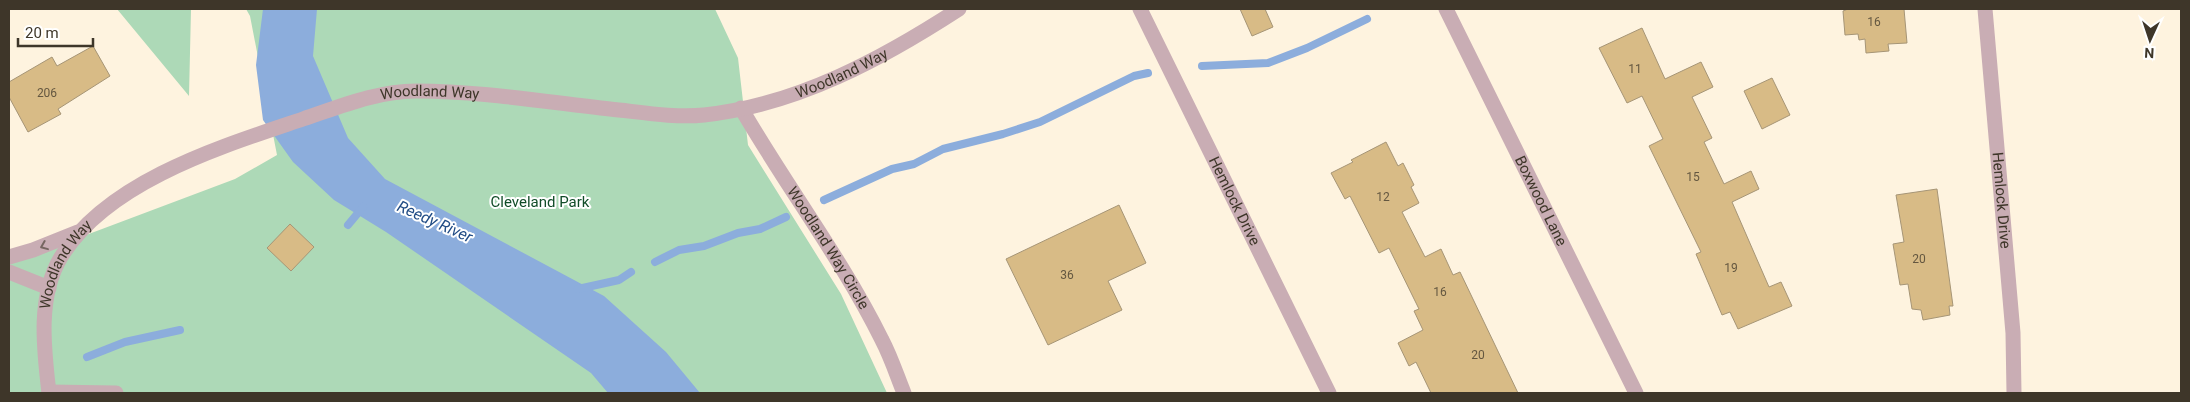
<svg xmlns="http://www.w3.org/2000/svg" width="2190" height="402" font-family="Roboto,sans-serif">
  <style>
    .green { fill: #add9b7 }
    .water { fill: #8caddc }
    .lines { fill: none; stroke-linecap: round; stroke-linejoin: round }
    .stream { stroke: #8caddc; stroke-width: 8 }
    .building { fill: #d8bb86; stroke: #a69576 }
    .minor { stroke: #c9adb4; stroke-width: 15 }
    .oneway { stroke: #766661 }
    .labels { text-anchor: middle; stroke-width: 4; stroke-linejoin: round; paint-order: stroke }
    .number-label { font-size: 12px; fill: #645740 }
    .street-label { font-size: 15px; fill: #3e3629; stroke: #fff }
    .park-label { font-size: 15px; fill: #114c28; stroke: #fff }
    .water-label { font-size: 16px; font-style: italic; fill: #214c85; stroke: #fff }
  </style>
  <rect width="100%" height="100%" fill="#fef3df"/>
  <path class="green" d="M117,9H191L189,96Z
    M246,9H715L738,58L748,145L841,294L887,393H9V264L235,179L277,155L250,16Z"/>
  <path class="water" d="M263,9H317L313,56L348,138L385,179L604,296L666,352L700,393H608L591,373L386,232L334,200L293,162L263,120L256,65Z"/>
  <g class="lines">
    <path class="stream" d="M1202,66L1268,63L1307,48L1367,19
      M824,200L892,169L914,164L943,149L1003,134L1040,122L1134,76L1148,73
      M348,225L363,207
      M655,262L679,250L704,246L738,233L760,229L786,217
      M578,289L619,280L631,272
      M87,357L125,342L180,330"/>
  </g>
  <path class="building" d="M1240,9H1265L1273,27L1252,36Z
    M1848,9H1904L1907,43L1888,44L1889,51L1866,53L1865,39L1859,40L1858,34L1845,35L1843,11Z
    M1642,28L1665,79L1701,62L1713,87L1692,97L1712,138L1704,142L1724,184L1751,171L1759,189L1732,202L1769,287L1781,282L1792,306L1738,329L1730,312L1722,315L1696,254L1701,252L1649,146L1663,139L1642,96L1627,103L1599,48Z
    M93,46L110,76L58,109L61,114L28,132L9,97V82L52,57L57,66Z
    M1772,78L1790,115L1762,129L1744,91Z
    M1386,142L1398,166L1403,163L1414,185L1411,187L1419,203L1402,212L1425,257L1441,249L1453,275L1460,272L1518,393H1431L1416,362L1409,366L1398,343L1423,330L1414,311L1419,309L1389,248L1379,253L1350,196L1345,199L1331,173L1353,162L1351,160Z
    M1937,189L1953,306H1949L1950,315L1923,320L1921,310L1912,309L1908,284L1900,285L1893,244L1904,242L1896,195Z
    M1119,205L1146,263L1108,281L1122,310L1048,345L1006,259Z
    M290,224L314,247L291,271L267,248Z"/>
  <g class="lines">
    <g class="minor">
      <path id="s1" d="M1140,9L1329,393"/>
      <path id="s2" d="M1446,9L1636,393"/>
      <path id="s3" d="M1985,9L2013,333L2014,393"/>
      <path id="s4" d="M741,108C786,186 842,259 882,340C891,357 897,376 904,393"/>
      <path d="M9,257L33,250L78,232"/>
      <path d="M9,272L49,288"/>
      <path d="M49,392L116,393"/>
      <path id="s5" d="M49,393C44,350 37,297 61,257C107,181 223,146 303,119C339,107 377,91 416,91C480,91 546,102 610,109C640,112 674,118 704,115C797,105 882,59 959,9"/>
    </g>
  </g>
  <defs><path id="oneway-chevron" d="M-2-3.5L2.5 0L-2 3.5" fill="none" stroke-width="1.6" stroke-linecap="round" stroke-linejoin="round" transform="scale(1.25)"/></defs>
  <use class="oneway" href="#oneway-chevron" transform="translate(44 246) rotate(158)"/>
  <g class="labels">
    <g class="number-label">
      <text x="1874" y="26">16</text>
      <text x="1635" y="73">11</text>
      <text x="47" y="97">206</text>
      <text x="1693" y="181">15</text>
      <text x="1383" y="201">12</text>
      <text x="1919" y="263">20</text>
      <text x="1731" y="272">19</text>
      <text x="1067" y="279">36</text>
      <text x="1440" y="296">16</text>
      <text x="1478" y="359">20</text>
    </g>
    <g class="street-label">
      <text dy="5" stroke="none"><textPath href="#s5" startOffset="974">Woodland Way</textPath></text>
      <text dy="5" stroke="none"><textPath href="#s5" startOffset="554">Woodland Way</textPath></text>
      <text dy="5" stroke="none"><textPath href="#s1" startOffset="214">Hemlock Drive</textPath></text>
      <text dy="5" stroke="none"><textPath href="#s2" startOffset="214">Boxwood Lane</textPath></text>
      <text dy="5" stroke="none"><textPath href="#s3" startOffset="192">Hemlock Drive</textPath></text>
      <text dy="5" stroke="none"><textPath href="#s4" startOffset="165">Woodland Way Circle</textPath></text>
      <text dy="5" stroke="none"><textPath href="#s5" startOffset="134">Woodland Way</textPath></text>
    </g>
    <g class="park-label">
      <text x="540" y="207">Cleveland Park</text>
    </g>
    <g class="water-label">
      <text transform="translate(435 221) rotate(24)" y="6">Reedy River</text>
    </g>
  </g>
  <rect width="2190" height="402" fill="none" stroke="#3e3629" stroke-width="20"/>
  <g transform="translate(2150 40) rotate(183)" stroke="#ffffff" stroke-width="4" paint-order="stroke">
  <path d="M0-4L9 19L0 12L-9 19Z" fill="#3e3629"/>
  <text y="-8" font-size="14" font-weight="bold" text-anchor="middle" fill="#3e3629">N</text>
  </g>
  <path d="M18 38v8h75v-8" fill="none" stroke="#3e3629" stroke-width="2.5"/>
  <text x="25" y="38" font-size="15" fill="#3e3629" stroke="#ffffff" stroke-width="4" paint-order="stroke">20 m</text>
</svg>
